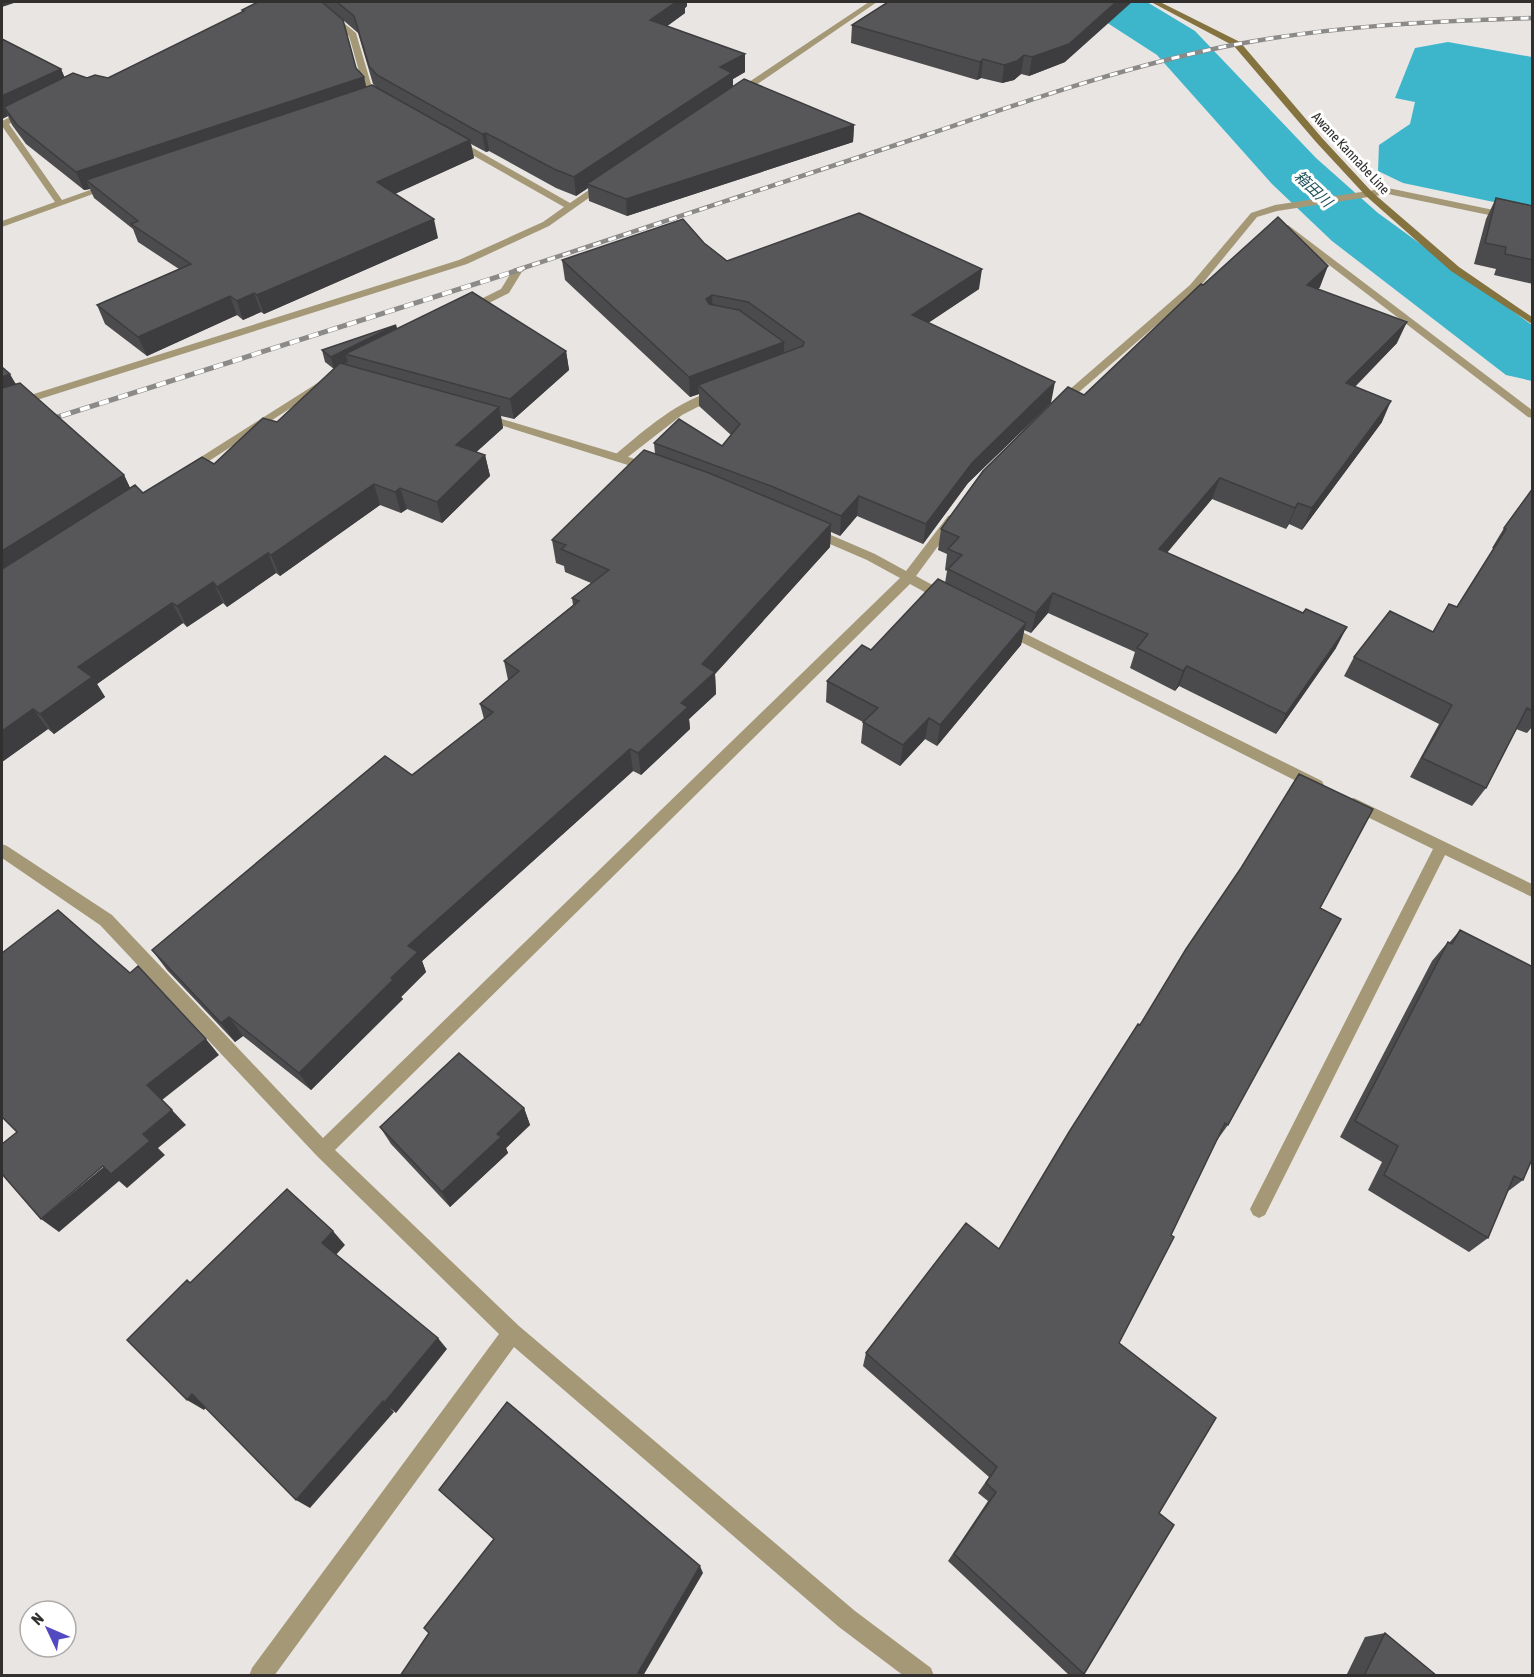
<svg xmlns="http://www.w3.org/2000/svg" width="1534" height="1677" font-family="'Asap Condensed','Noto Sans JP',sans-serif">
  <style>
    .water { fill: #3db6cc }
    .lines { fill: none; stroke-linecap: round; stroke-linejoin: round }
    .river { fill: #3db6cc; fill-rule: evenodd }
    .service { fill: #a49877; fill-rule: evenodd }
    .minor { fill: #a49877; fill-rule: evenodd }
    .secondary { fill: #84723f; fill-rule: evenodd }
    .rail-far1-casing { stroke: #8c8a88; stroke-width: 4.5 }
    .rail-casing { stroke: #8c8a88; stroke-width: 5 }
    .rail-far1 { stroke: #fff; stroke-width: 3; stroke-dasharray: 8; stroke-linecap: butt }
    .rail { stroke: #fff; stroke-width: 4; stroke-dasharray: 10; stroke-linecap: butt }
    .wall { fill: #4b4b4d; fill-rule: evenodd }
    .shaded-wall { fill: #3d3d3f }
    .building { fill: #57575a; stroke: #3d3d3f; stroke-width: 1.5 }
    .labels { text-anchor: middle; stroke-width: 6; stroke-linejoin: round; paint-order: stroke }
    .far-street-label { font-size: 14px; fill: #31302f; stroke: #fff }
    .far-water-label { font-size: 15px; font-style: italic; fill: #1f525b; stroke: #fff }
  </style>
  <rect width="100%" height="100%" fill="#e8e5e2"/>
  <path class="water" d="M1448,42L1532,57V210L1403,183L1378,171L1379,145L1410,124L1415,102L1395,98L1415,48Z"/>
  <g class="lines">
    <path class="river" d="M1085,2H1147L1195,31L1316,158L1378,213L1532,325V381L1506,375L1332,241L1272,184L1157,55L1092,13Z"/>
    <path class="service" d="M717,390L723,393L721,395L682,415L624,460H616V454C646,429 678,400 717,390Z"/>
    <path class="minor" d="M310,2H318L356,33L371,84L386,98V102H380L363,85L349,36Z
      M869,2H877L740,96H734V92Z
      M27,109L31,112L30,114L9,124L62,200L107,184L115,186L2,227V221L55,202L2,126V121Z
      M453,140H459L570,203L602,181L610,183L549,226L467,264L2,411V404L459,260L543,222L564,207L453,144Z
      M1388,188L1532,218V224L1388,194L1277,211L1257,217L1198,289L1064,405H1056L1054,403L1190,285L1251,213L1275,205Z
      M1282,225H1288L1532,410V418L1528,417L1282,229Z
      M514,268L523,270L509,293L471,312H463V308L501,289Z
      M327,377L333,380L331,382L192,472L188,473L182,469Z
      M482,413L655,465L657,468L651,472L647,471L478,418L476,416Z
      M952,515L958,519L916,576L949,594L950,597L949,600H939L910,584L335,1150L519,1326L855,1611L931,1668L934,1676H904L839,1627L514,1347L274,1676H249L252,1668L499,1334L317,1156L100,925L2,858V844L7,846L112,915L323,1138L900,578L867,560L809,535L807,532L809,529H817L875,554L906,571L948,516Z
      M1006,624L1322,781L1324,785L1322,789H1312L1001,632L999,629L1001,626Z
      M1354,798L1532,884V897L1445,855L1265,1215L1259,1218L1253,1215L1250,1209L1253,1203L1433,849L1349,808L1347,804L1349,800Z"/>
    <path class="secondary" d="M1151,2H1160L1240,42L1322,138L1372,192L1459,267L1532,317V324L1451,271L1366,196L1316,142L1234,46Z"/>
    <defs>
      <path id="rail-far1" d="M517,270C655,225 792,179 929,134C1030,100 1132,64 1238,44C1335,26 1433,21 1532,18"/>
      <path id="rail" d="M42,422L522,269"/>
    </defs>
    <use href="#rail-far1" class="rail-far1-casing"/>
    <use href="#rail" class="rail-casing"/>
    <use href="#rail-far1" class="rail-far1"/>
    <use href="#rail" class="rail"/>
  </g>
  <path class="wall" d="M254,2H687V6L685,8V13L667,26L745,72L733,79V86L854,125L853,142L627,216L589,201L588,188L576,196L556,188L489,151L486,152L471,144L474,158L395,194L438,238L264,314L261,312L243,320L237,315L147,356L105,324L97,305L179,269L138,242L133,229L94,198L90,189L84,190L26,144L12,125L8,116L2,119V39L61,69L64,77L87,78H108L243,12L242,10L254,4ZM343,20L358,33L373,84L376,87H366L364,77L356,68Z
    M852,25L1065,62L1029,76L1021,74L1014,80L1002,83L981,78L977,80L851,43Z
    M1496,198L1533,206V284L1494,275L1496,269L1474,264L1486,219Z
    M704,243L727,261L979,289L928,323L1051,403L968,483L923,544L857,516L840,536L831,532L830,547L715,674L716,694L689,719L690,729L641,775L633,771L422,961L426,972L401,997L403,999L311,1090L243,1036L235,1042L167,970L152,950L412,775L484,719L480,704L508,680L504,661L573,605L572,598L591,583L565,572L564,566L556,563L552,540L655,454L654,443L722,446L731,435L699,406V394L690,397L565,280L562,260Z
    M1203,285L1320,287L1318,289L1397,343L1355,387L1382,422L1302,530L1289,524L1286,529L1212,499L1167,553L1336,648L1276,734L1179,686L1175,691L1130,668L1135,652L1048,613L1031,633L1024,630L1021,645L937,746L925,739L900,766L861,743L863,722L826,702L827,681L871,650L945,583L947,571L945,570L947,554L938,550L941,529L1084,395Z
    M396,325L397,328L566,351L569,370L514,419L501,416L503,428L476,452L485,455L490,476L442,523L407,509L401,513L380,505L280,576L276,573L227,607L223,603L187,627L183,623L97,684L105,697L54,734L48,729L2,762V367L16,384L124,475L130,488L143,493L214,464L277,422L334,369L325,362L322,350Z
    M1533,488V726L1527,733L1516,729L1486,788L1472,806L1410,777L1439,724L1344,676L1354,657L1433,632L1449,604L1457,607L1494,549L1492,548L1504,528Z
    M1320,908L1228,1125L1215,1143L1119,1343L1159,1513L1084,1674L1078,1676H1070L948,1561L988,1501L978,1493L989,1477L863,1366L866,1353L999,1249L1140,1025Z
    M1460,930L1523,1180L1507,1192L1488,1238L1469,1252L1368,1190L1382,1162L1340,1137L1432,961L1448,942L1449,943Z
    M524,1108L530,1125L506,1148L508,1153L450,1207L391,1144L380,1127Z
    M1385,1633L1437,1676H1346L1365,1637Z"/>
  <path class="shaded-wall" d="M2,2H17L2,7Z
    M676,2H687V6L685,8V13L651,38L650,20Z
    M1116,2H1132L1065,62L1029,76L1032,57Z
    M745,54V72L733,79V91L587,184L588,188L576,196L574,177L720,67Z
    M1024,55L1021,74L1014,80L1002,83L1004,65Z
    M983,59L981,78L977,80L980,62Z
    M61,69L69,87L4,107L8,116L2,119V96Z
    M364,77L368,95L86,180L90,189L84,190L76,172Z
    M854,125L853,142L627,216L626,199Z
    M486,133L489,151L486,152L482,134Z
    M470,140L474,158L381,200L377,182Z
    M434,219L438,238L264,314L257,295Z
    M1328,266L1320,287L1300,306L1307,285Z
    M982,269L979,289L910,335L912,315Z
    M254,293L261,312L243,320L237,301Z
    M712,295L713,315L706,299Z
    M230,296L237,315L147,356L138,337Z
    M1407,322L1397,343L1337,404L1346,383Z
    M396,325L399,337L345,354L348,362L334,369L331,357Z
    M784,342V362L698,385L699,394L690,397L689,377Z
    M566,351L569,370L514,419L510,399Z
    M10,374L22,395L2,402V377Z
    M1055,382L1051,403L968,483L923,544L926,524L972,463Z
    M1391,401L1382,422L1302,530L1312,508Z
    M499,407L503,428L461,466L456,445Z
    M485,455L490,476L442,523L437,502Z
    M124,475L134,496L2,581V551Z
    M1220,478L1212,499L1152,570L1159,549Z
    M374,484L380,505L280,576L271,555Z
    M400,488L407,509L401,513L395,492Z
    M859,496L857,516L840,536L841,516Z
    M1298,503L1289,524L1286,529L1295,508Z
    M831,524L830,547L715,674L716,694L689,719L690,729L641,775L638,753L681,703L702,664Z
    M268,553L276,573L227,607L217,587Z
    M213,582L223,603L187,627L177,606Z
    M1053,593L1048,613L1031,633L1036,613Z
    M172,603L183,623L97,684L105,697L54,734L40,714L78,667Z
    M1026,623L1021,645L937,746L940,725Z
    M1347,627L1336,648L1276,734L1286,714Z
    M1187,666L1179,686L1175,691L1183,671Z
    M33,709L48,729L2,762V731Z
    M929,718L925,739L900,766L903,745Z
    M630,749L633,771L422,961L426,972L401,997L403,999L311,1090L299,1073L391,978L408,946Z
    M229,1017L243,1036L235,1042L221,1023Z
    M206,1039L219,1055L162,1100L147,1085Z
    M524,1108L530,1125L506,1148L508,1153L450,1207L442,1192L497,1134Z
    M172,1110L186,1125L158,1148L165,1155L127,1188L119,1181L59,1232L41,1219Z
    M333,1231L345,1245L334,1257L322,1243Z
    M438,1338L447,1349L396,1413L384,1403Z
    M192,1394L209,1404L204,1410L187,1400Z
    M383,1401L394,1412L310,1508L296,1500Z
    M700,1566L703,1573L643,1676H641L638,1673Z"/>
  <path class="building" d="M254,2H322L343,20L356,68L364,77L76,172L17,125L4,107L73,73L87,78L95,75L108,78L244,11L242,10L256,3Z
    M337,2H676L650,20L745,54L720,67L732,73L574,177L554,169L486,133L482,134L377,75L369,66L354,16Z
    M888,2H1116L1069,44L1032,57L1024,55L1017,61L1004,65L983,59L980,62L852,25Z
    M2,39L61,69L2,96Z
    M744,79L854,125L626,199L587,184Z
    M372,85L470,140L377,182L434,219L257,295L254,293L237,301L230,296L138,337L97,305L191,264L131,224L138,221L86,180Z
    M1496,198L1533,206V260L1505,254L1506,247L1485,243Z
    M859,213L982,269L912,315L1055,382L972,463L926,524L859,496L841,516L771,486L654,443L679,419L722,446L740,424L698,385L803,346L804,342L748,302L712,295L706,299L709,304L739,310L784,342L689,377L562,260L683,219L704,243L727,261Z
    M1278,217L1328,266L1307,285L1407,322L1346,383L1391,401L1312,508L1298,503L1295,508L1220,478L1159,549L1303,613L1306,609L1347,627L1286,714L1187,666L1183,671L1137,648L1148,634L1053,593L1036,613L948,569L962,555L948,549L959,537L941,529L983,471L1068,387L1084,395L1201,284L1203,285Z
    M472,292L566,351L510,399L345,354Z
    M396,325L331,357L322,350Z
    M340,363L499,407L456,445L485,455L437,502L400,488L395,492L374,484L271,555L268,553L217,587L213,582L177,606L172,603L78,667L92,677L40,714L33,709L2,731V569L135,485L143,493L202,457L214,464L263,418L277,422Z
    M2,367L10,374L2,377Z
    M20,383L124,475L2,551V388Z
    M644,450L709,473L831,524L702,664L715,672L681,703L688,707L638,753L630,749L408,946L418,952L391,978L393,980L299,1073L229,1017L221,1023L152,950L385,756L412,775L493,712L480,704L519,671L504,661L579,601L572,598L609,570L561,549L566,545L552,540Z
    M1533,488V711L1527,708L1486,788L1422,758L1452,705L1354,657L1390,611L1433,632L1449,604L1457,607L1506,529L1504,528Z
    M938,579L1026,623L940,725L929,718L903,745L863,722L878,708L827,681L862,645L871,650Z
    M1299,774L1373,809L1320,908L1341,919L1228,1125L1225,1123L1171,1235L1174,1237L1119,1343L1216,1418L1159,1513L1174,1525L1084,1674L954,1554L996,1492L986,1483L997,1467L866,1353L966,1223L999,1249L1069,1132L1138,1024L1140,1025L1186,949L1241,868Z
    M58,910L130,973L138,966L206,1039L147,1085L172,1110L143,1134L150,1141L111,1174L103,1166L41,1219L2,1174V1144L17,1132L2,1117V953Z
    M1460,930L1533,967V1157L1523,1180L1514,1176L1488,1238L1384,1175L1398,1146L1355,1121L1448,942L1452,944Z
    M459,1053L524,1108L497,1134L501,1137L442,1192L380,1127Z
    M287,1189L333,1231L322,1243L438,1338L384,1403L383,1401L296,1500L192,1394L187,1400L127,1340L187,1280L190,1283Z
    M507,1402L700,1566L638,1673L641,1676H400L429,1633L424,1628L494,1539L439,1490Z
    M1385,1633L1437,1676H1364Z"/>
  <g class="labels">
    <g class="far-street-label">
      <text transform="translate(1351 153) rotate(47)" y="5">Awane Kannabe Line</text>
    </g>
    <g class="far-water-label">
      <text transform="translate(1313 189) rotate(43)" y="5">箱田川</text>
    </g>
  </g>
  <rect width="1534" height="1677" fill="none" stroke="#31302f" stroke-width="6"/>
  <g transform="translate(48 1629) rotate(314)"><circle r="28" fill="#ffffff" stroke="#adacac" stroke-width="1.5"/>
  <path d="M0-4.5L10 22L0 15L-10 22Z" fill="#5349c1"/>
  <text y="-9" font-size="16" font-weight="bold" text-anchor="middle" fill="#31302f">N</text>
  </g>
</svg>
